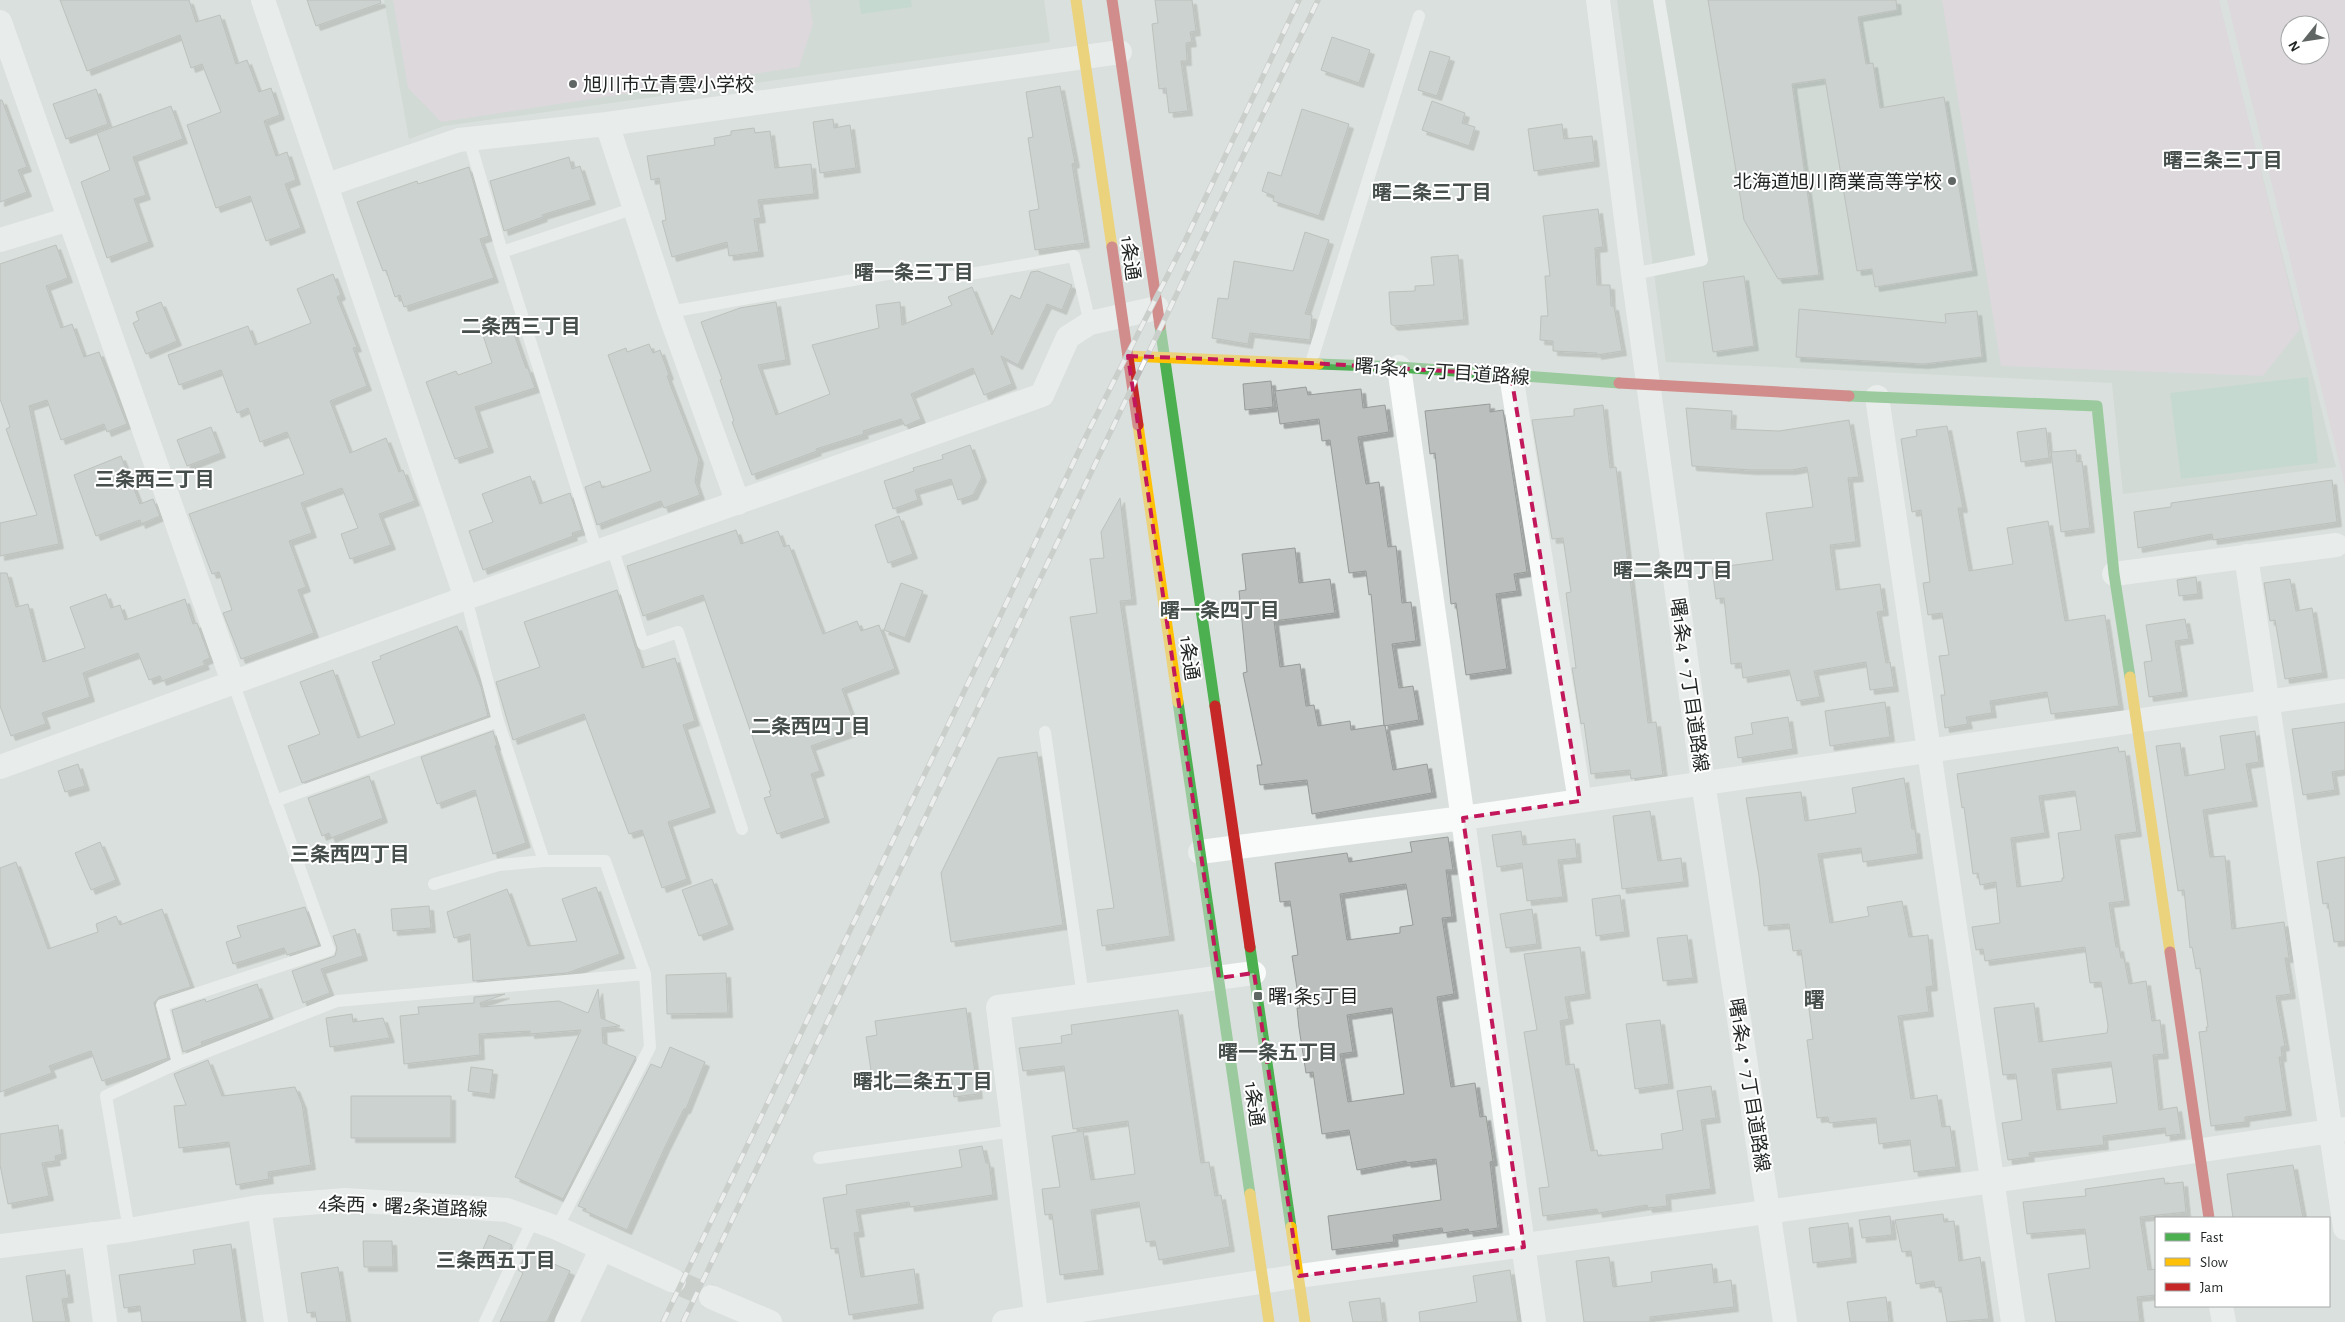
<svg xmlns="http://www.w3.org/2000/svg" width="2345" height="1322" font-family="'Alegreya Sans','Noto Sans JP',sans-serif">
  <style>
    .built { fill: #c6d3cd }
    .green { fill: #ddcedc; fill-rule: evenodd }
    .water { fill: #aed1c2 }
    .building { fill: #bbc0be; stroke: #979c99; fill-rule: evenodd; filter: url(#shadow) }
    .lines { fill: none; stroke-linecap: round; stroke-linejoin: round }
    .street-tunnel { stroke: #b5bab8; stroke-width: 24; stroke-dasharray: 24 12; stroke-linecap: butt }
    .lane { stroke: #f9fafa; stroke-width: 12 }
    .street { stroke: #f9fafa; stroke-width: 24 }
    .fast { stroke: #4caf50; stroke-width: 11 }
    .slow { stroke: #ffc107; stroke-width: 11 }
    .jam { stroke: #c62828; stroke-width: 11 }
    .rail-casing { stroke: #b9bab9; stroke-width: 5.5 }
    .rail { stroke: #fff; stroke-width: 4; stroke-dasharray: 11; stroke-linecap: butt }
    .marked { fill: none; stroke: #c2185b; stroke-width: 4; stroke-dasharray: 10 6; stroke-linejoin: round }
    .poi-dot { fill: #606663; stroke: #fff; stroke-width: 2 }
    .labels { text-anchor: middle; stroke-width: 4; stroke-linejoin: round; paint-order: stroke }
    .poi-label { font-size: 19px; fill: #1f2422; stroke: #fff; text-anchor: start }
    .street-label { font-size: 19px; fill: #1f2422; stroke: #fff }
    .neighbourhood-label { font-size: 20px; font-weight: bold; fill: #464f4b; stroke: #fff }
    .quarter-label { font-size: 21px; font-weight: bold; fill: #464f4b; stroke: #fff }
  </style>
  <defs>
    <filter id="shadow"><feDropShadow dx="4.5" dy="4.5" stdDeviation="0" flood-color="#0004"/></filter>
  </defs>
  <rect width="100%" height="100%" fill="#dae0dd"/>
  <path class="built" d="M384,0H1044L1050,42L444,126L409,139Z
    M1617,0H2218L2336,467L2123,494L2112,383L1666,362Z"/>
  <path class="green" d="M393,0H809L813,24L799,67L441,122L408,88Z
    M1942,0H2219L2300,329L2263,376L2001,366Z
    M2227,0H2345V486ZM2290,25H2320V55H2290Z"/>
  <path class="water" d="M859,0H911L912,7L861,14Z
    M2308,377L2318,463L2181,479L2170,393Z"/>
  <path class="building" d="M60,0H189L196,22L220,15L236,64L247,60L259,92L271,88L280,115L264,121L276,156L287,152L296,180L285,184L301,228L266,241L250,196L216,208L187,125L221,112L202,64L191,68L180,35L87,71Z
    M307,0H380L381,3L316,26Z
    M1155,0H1192L1196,31L1190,32L1192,42L1186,43L1187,61H1181L1188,111L1169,113L1166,88L1159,89L1152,24L1158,23Z
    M1708,0H1896L1897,10L1858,17L1866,64L1873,63L1880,108L1944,97L1973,271L1875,287L1872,269L1857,271L1825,79L1792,84L1819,275L1778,279L1744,220Z
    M1332,37L1370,50L1359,83L1321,70Z
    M1430,51L1450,57L1437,96L1418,90Z
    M1060,86L1075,163L1072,164L1085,243L1035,250L1029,211L1039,209L1028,138L1033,137L1026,92Z
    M96,89L108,124L66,139L53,104Z
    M0,100H2L27,167L18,170L27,192L0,202Z
    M1432,101L1465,113L1462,123L1475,127L1469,146L1422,130Z
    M171,106L183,139L133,157L146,195L134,199L149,242L107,258L81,182L110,170L97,133Z
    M1302,109L1349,124L1319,216L1273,201L1274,196L1262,191L1268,172L1281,176Z
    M833,119L834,128L850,125L856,168L820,173L813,122Z
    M1562,124L1564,139L1592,136L1595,162L1534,171L1528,129Z
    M754,128L755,133L770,131L775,168L811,164L814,194L758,200L761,218L754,219L759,252L729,256L727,242L672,257L662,221L666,220L659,178L651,180L647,156L715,145L714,138L731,135V131Z
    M569,157L572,169L580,166L591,200L542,215L543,217L504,231L490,181Z
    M469,167L489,236L480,239L494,278L404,307L400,295L395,297L386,270L383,271L357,202L417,181L418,184Z
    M1598,209L1603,247L1595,248L1597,285H1610L1611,306H1614L1622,351L1597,355V353L1553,351V341L1540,340L1541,316H1548L1545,276H1550L1543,216Z
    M1305,232L1329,240L1305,314L1312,315L1310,340L1250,333L1248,344L1212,338L1218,298L1228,299L1234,261L1293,271Z
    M56,245L68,278L46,286L61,328L72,324L84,357L99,352L127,424L107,432L104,424L61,440L47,400L29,406L59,544L0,556V523L37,515L6,429L10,427L0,399V264Z
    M1458,255L1464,320L1394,326L1391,324L1389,292L1415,291V286L1434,285L1431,257Z
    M1038,271L1072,285L1062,310L1047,304L1018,365L1001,356L1012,384L984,395L973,368L911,394L921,419L905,426L901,419L863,431L864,434L816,449L817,451L752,475L732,422L734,421L720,380L722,379L701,322L740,308L776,302L786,360L758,365L776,415L830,394L812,345L879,328L876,305L900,302L902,325L952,305L948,297L972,287L992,335L1011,295L1020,299L1031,272Z
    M333,274L341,295L337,297L357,347L353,348L367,386L330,401L350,453L386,438L399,472L403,470L415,501L379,514L391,545L350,559L341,534L358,528L342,488L301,503L312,533L289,541L306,587L298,590L314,633L241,659L223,613L232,610L219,572L212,574L189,514L304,474L287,432L260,442L248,408L237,413L221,370L179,385L168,355L248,326L255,345L311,323L297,289Z
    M1744,276L1754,346L1713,352L1703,282Z
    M161,302L177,341L146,354L133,323L139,320L136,312Z
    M1799,309L1946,323L1945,314L1977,311L1982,357L1924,364L1796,357Z
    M508,317L526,368H528L535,388L475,407L489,448L455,459L426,382L456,371L458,375L492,363L480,326Z
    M649,344L653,353L660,350L669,375L667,376L699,459L695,481L700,495L664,508L661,501L597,525L585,487L600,481L602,488L651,471L608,355L626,348L627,352Z
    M1271,381L1273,407L1245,410L1243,384Z
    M1306,387L1308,395L1361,389L1363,408L1385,405L1389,432L1358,437L1366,484L1379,482L1388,547L1396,546L1402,603L1411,602L1416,641L1392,644L1399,688L1413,686L1419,720L1384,726L1371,594L1369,595L1366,571L1349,573L1330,440L1322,441L1319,419L1280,424L1275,391Z
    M1490,404V412L1503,410L1527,572L1514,574L1517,591L1496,594L1507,669L1466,675L1456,603L1451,604L1435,453L1430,454L1425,411Z
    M1603,405L1610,468L1616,467L1648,723L1656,722L1663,775L1631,779L1630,770L1591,774L1584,723L1581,724L1572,668H1576L1566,593L1571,592L1563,538L1552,539L1532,420L1574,416V409Z
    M1686,408L1732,411L1731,429L1779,431L1849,420L1859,477L1848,478L1856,542L1830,545L1836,590L1880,584L1884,611L1877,612L1886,663L1890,662L1894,687L1870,690L1866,662L1814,671L1820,697L1797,701L1789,670L1743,678L1741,663L1731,664L1724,598L1716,599L1712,568L1773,560L1766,513L1813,507L1807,467L1792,470H1751L1692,466Z
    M1947,426L1963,508H1958L1969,571L2013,564L2007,528L2048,521L2065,621L2105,615L2119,706L2051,714L2047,692L1990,701L1992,713L1966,717L1968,724L1945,728L1941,695H1945L1939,656L1949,655L1942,613L1928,615L1923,583L1930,582L1921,510L1912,512L1901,439L1917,436L1916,430Z
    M211,427L221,453L187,466L177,440Z
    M2046,428L2049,458L2021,462L2017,432Z
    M970,445L982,477L973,495L958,500L951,479L915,490L918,500L893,509L884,481L914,471L913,468L943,459L942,455Z
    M2076,450L2077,462L2082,461L2090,528L2061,532L2051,452Z
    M121,456L140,504L153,499L160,516L141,524L140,520L96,536L74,475Z
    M530,476L540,504L570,493L582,530L572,533L573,536L483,570L469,531L493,522L482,494Z
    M2332,480L2337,522L2213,540L2212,534L2138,548L2134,512L2171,507V503Z
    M1120,498L1132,600L1120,601L1170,936L1102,946L1097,910L1114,908L1070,617L1097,613L1090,559L1104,558L1101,532Z
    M899,516L913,554L888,563L875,525Z
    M736,530L741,544L778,531L784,547L789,545L823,634L857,621L861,631L879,625L895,669L842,689L857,730L811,746L820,771L811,774L825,818L777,834L764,798L771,796L769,791L771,790L703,595L643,616L627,566Z
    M1295,548L1299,583L1330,579L1335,613L1274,621L1280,667L1300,664L1306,706L1314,705L1318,726L1350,721L1351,730L1385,725L1393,770L1427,764L1432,793L1312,814L1307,780L1260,785L1257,765H1262L1243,673L1247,672L1239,591L1246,590L1242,554Z
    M0,573H7L16,607L28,604L43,662L85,648L70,607L106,594L111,608L120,605L125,620L185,599L193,624L197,623L210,658L203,661L205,665L162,681L160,676L149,680L138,653L83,673L90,697L42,713L46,724L11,736L0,706Z
    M2196,577L2198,594L2179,596L2177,580Z
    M2290,579L2296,611L2312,608L2323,673L2285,679L2275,620L2270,621L2264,583Z
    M901,583L923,591L905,638L884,630Z
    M617,590L642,668L675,658L695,721L683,725L711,808L668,822L687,879L662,888L642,830L629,834L584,714L513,740L496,682L540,667L524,622Z
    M2185,619L2189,639L2175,641L2183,692L2149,697L2144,662L2152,661L2146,625Z
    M457,626L481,687L488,716L302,783L288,746L320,734L300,682L333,670L358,738L395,724L372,662L381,659L380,656Z
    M1885,702L1890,737L1830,746L1825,711Z
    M1788,717L1793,749L1738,758L1735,737L1753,734L1751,723Z
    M2345,722V770L2332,772L2335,790L2303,795L2292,729Z
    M493,731L497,745L495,746L526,843L493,854L475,790L437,804L421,757Z
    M2255,731L2259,762L2246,764L2253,802L2203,810L2210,857L2225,856L2232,929L2284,922L2289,958H2285L2291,994L2276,996L2285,1046L2281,1047L2282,1057H2279L2287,1111L2245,1117V1122L2211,1126L2199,1032L2207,1031L2206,1027H2208L2200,968L2196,969L2192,947L2190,948L2184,890L2178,891L2156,746L2180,743L2185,776L2225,769L2220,736Z
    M2118,747L2119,752L2125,751L2137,832L2115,835L2125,901L2109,903L2116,947H2119L2121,958H2124L2129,984L2146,981L2152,1021L2160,1020L2164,1054L2153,1055L2159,1110L2177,1107L2181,1134L2166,1136L2165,1128L2103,1136L2104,1145L2029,1153L2030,1157L2008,1160L2002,1123L2022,1120L2016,1074L2003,1075L1994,1008L2034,1003L2039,1042L2107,1033L2108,1026L2101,982L2090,983L2085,947L1985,961L1983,949L1976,950L1972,927L2000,923L1996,882L1980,885L1978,873L1973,874L1964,807L1962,808L1957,774ZM2075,791L2081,830L2058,833L2064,878H2062V881L2017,887L2011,838L2045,833L2039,796ZM2111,1062L2117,1103L2057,1110L2052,1069Z
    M1037,752L1063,925L951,942L941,873L998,758Z
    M78,764L85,786L65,792L58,771Z
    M369,776L383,818L331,838L329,833L322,836L308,798Z
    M1904,778L1912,829H1915L1918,854L1863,862L1861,848L1818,854L1830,923L1869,916L1867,907L1902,901L1909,937L1928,935L1933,986L1926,987L1929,1012L1898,1016L1911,1099L1937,1095L1942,1127L1950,1126L1956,1167L1914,1172L1910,1140L1879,1144L1876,1118L1829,1123L1828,1117L1817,1118L1807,1040L1813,1039L1801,950L1793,951L1789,924L1764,926L1759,876L1746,798L1801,792L1805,821L1856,813L1852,788Z
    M1650,811L1658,861L1681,858L1684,882L1622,889L1613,816Z
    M1521,831L1523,845L1575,839L1577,858L1558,860L1563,897L1527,901L1522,863L1497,867L1492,835Z
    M1448,837L1453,870H1446L1452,917L1442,918L1454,994L1437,997L1451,1087L1475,1083L1480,1117L1486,1116L1493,1161L1490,1162L1498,1228L1469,1232L1468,1229L1443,1233L1442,1228L1393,1235L1394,1242L1332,1250L1328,1216L1441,1200L1436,1159L1407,1163L1406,1161L1357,1170L1349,1130L1322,1134L1313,1072L1306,1073L1299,1028L1297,1008H1300L1292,956L1298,955L1290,901L1280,902L1275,863L1347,853L1349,862L1412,852L1410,842ZM1406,884L1413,925L1400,927V933L1347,940L1340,894ZM1392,1008L1404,1094L1348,1102L1340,1054L1353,1052L1347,1015Z
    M100,842L116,880L91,890L75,853Z
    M2345,857V941L2334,942L2328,903L2323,904L2317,862Z
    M16,862L48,949L98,932L96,924L116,916L120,925L162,909L191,987L159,997L154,1003L168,1058L102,1081L91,1051L49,1066L52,1073L0,1092V868Z
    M712,879L729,925L699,936L682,890Z
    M596,887L620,954L567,973L473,981L470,934L454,938L447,912L507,889L528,946L577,941L562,899Z
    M1620,895L1625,932L1596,936L1592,899Z
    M429,906L431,928L393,931L391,909Z
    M305,907L319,945L287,955L284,948L233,964L226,942L241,937L237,926Z
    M1532,909L1537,944L1506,948L1500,914Z
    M355,929L363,956L321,969L330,993L303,1003L292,971L335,956L337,948L333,936Z
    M1687,935L1693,978L1663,981L1657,938Z
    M1580,947L1586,994L1565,997L1569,1019L1560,1021L1566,1065L1574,1064L1591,1151L1597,1150L1598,1156L1663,1149L1661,1134L1683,1130L1677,1091L1711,1086L1716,1118L1701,1120L1711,1189L1666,1195L1667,1206L1648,1208L1647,1205L1598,1213L1597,1209L1543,1216L1539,1188L1549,1187L1524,1032L1537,1030L1524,954Z
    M726,973L728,1013L667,1014L666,975Z
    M257,984L270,1018L201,1042L202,1045L183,1052L172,1010L205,999L206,1002Z
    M598,989L601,1018L620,1026L602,1028L603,1043L636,1057L563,1199L515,1177L581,1030L530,1034V1031L479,1034L480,1055L404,1064L400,1016L419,1014L418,1007L474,1003V997L505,994L480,1003L481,1007L559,1001L588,1013Z
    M966,1008L978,1094L954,1097L951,1073L873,1084L866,1037L877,1035L875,1021Z
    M1178,1010L1201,1163L1209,1162L1215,1196L1221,1195L1230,1247L1159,1260L1155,1241L1146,1242L1139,1202L1091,1210L1099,1270L1060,1275L1052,1214L1045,1215L1042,1189L1060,1187L1052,1136L1083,1131L1091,1180L1135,1174L1128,1121L1073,1129L1064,1066L1023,1071L1019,1048L1062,1043L1061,1036L1072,1034L1071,1025Z
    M352,1014L353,1022L383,1018L390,1038L330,1047L326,1018Z
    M1660,1020L1669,1084L1635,1089L1626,1024Z
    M670,1047L705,1062L686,1109H684L665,1147L627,1230L585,1211L586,1209L578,1206L651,1064L661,1068Z
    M208,1060L222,1096L295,1087L302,1104L311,1165L268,1172L269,1179L236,1185L229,1142L179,1148L174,1106L186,1105L174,1074Z
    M471,1067L493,1070L490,1094L468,1091Z
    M351,1096H451V1138H351Z
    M58,1125L62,1154L55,1156L56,1161L42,1163L49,1196L8,1204L0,1165V1134Z
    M982,1146L986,1163H989L993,1195L910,1207L909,1202L856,1210L860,1232L854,1233L861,1277L914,1269L919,1304L849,1315L838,1248L831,1249L823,1198L847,1194L846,1185L962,1167L959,1150Z
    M2293,1165L2303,1218H2233L2227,1174Z
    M2164,1178L2165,1184L2183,1182L2186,1212L2140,1217L2148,1270L2156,1269V1295L2137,1297L2140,1322H2056L2048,1274L2090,1268L2085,1229L2027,1234L2023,1202L2086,1196L2085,1189Z
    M1943,1214L1944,1222L1954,1221L1959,1261L1980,1257L1989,1319L1947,1322L1941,1287L1935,1288L1934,1281L1916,1284L1911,1251L1902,1252L1895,1220Z
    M1890,1216L1892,1235L1862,1238L1859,1220Z
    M1848,1223L1852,1258L1813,1263L1809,1228Z
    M489,1235L512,1245L503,1264L481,1254Z
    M363,1241H392L393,1267H364Z
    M231,1244L242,1322H142L140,1306L124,1308L119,1275L195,1264L193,1250Z
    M527,1252L570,1271L547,1322H500L523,1273L518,1270Z
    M1609,1257L1613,1287L1652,1282L1651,1272L1712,1264L1714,1283L1731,1280L1734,1307L1650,1317V1322H1584L1576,1261Z
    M338,1267L347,1322H317L315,1312L307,1313L301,1273Z
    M65,1270L69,1298L62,1299L66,1322H33L26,1276Z
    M1510,1270L1518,1322H1420L1419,1312L1477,1302L1473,1276Z
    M1886,1297L1889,1322H1850L1847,1302Z
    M1380,1298L1383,1322H1353L1349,1302Z"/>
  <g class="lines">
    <path class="street-tunnel" d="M674,1281L711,1297"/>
    <path class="lane" d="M469,139L502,252
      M1633,274L1702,260L1659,0
      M669,312L905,271L953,277L1074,256L1090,323
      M1311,363L1419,16
      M612,547L643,644L678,632L742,829
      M597,552L502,252L635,208
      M466,598L498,721L544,861H605L645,974L650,1047L557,1228
      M1045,732L1083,996
      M275,801L498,721
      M434,884L499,865L544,861
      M178,1063L162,1005L329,950L233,682
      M819,1158L1014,1131
      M129,1230L106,1096L178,1063L337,1001L645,974
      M485,1322L533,1220"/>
    <path class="street" d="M263,0L466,598
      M1598,0L1633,274L1703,782L1785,1322
      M0,22L233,682
      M607,124L669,312L738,503
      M327,185L459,140L607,124L1120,52
      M0,240L69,219
      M1399,367L1534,1322
      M1511,375L1580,801
      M1877,397L2013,1322
      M2246,556L2345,1228
      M2114,574L2336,545
      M0,767L466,598L1042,395L1068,337L1090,323L1157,308
      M1200,852L1463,818L2343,691
      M259,1207L276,1322
      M93,1234L105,1322
      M0,1246L129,1230L259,1207L345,1200L507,1210L557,1228L674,1281
      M711,1297L770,1322
      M2221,1306L2224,1322
      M567,1322L602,1248
      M1004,1322L1299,1276L1992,1181L2345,1129
      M1037,1322L998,1007L1254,973"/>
    <path class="fast" d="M1160,326L1215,706
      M1319,364L1399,367L1619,383
      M1849,396L2097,406L2114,574L2130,677
      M1178,702L1250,1194
      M1250,947L1291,1227"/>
    <path class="slow" d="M1076,0L1112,247
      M1128,356L1319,364
      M1138,425L1178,702
      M2130,677L2170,952
      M1250,1194L1269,1322
      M1291,1227L1305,1322"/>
    <path class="jam" d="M1112,0L1160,326
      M1112,247L1138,425
      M1619,383L1849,396
      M1215,706L1250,947
      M2170,952L2209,1218"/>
    <defs>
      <path id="rail" d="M663,1322L1089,430L1185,241L1299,0
        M683,1322L1318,0"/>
    </defs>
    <use href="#rail" class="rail-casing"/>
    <use href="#rail" class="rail"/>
  </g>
  <path d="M0 0H2345V1322H0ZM1128,356L1311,363L1511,375L1580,801L1463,818L1524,1247L1299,1276L1254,973L1219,978Z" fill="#dae0dd" fill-opacity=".55" fill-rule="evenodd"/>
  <path class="marked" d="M1128,356L1311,363L1511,375L1580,801L1463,818L1524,1247L1299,1276L1254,973L1219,978Z"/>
  <g class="poi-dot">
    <circle cx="573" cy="84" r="5"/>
    <circle cx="1952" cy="181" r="5"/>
    <rect x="1253" y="991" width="10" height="10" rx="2.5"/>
  </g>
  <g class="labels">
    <g class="poi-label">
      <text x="583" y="91">旭川市立青雲小学校</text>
      <text x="1942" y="188" text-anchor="end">北海道旭川商業高等学校</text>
      <text x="1268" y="1003">曙1条5丁目</text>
    </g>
    <g class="street-label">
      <text transform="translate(1131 258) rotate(82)" y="7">1条通</text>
      <text transform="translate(1442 371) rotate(4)" y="7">曙1条4・7丁目道路線</text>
      <text transform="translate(1190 658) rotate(82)" y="7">1条通</text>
      <text transform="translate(1690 685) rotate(82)" y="7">曙1条4・7丁目道路線</text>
      <text transform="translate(1750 1085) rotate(81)" y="7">曙1条4・7丁目道路線</text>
      <text transform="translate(1255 1104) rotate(82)" y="7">1条通</text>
      <text transform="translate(403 1206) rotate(2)" y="7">4条西・曙2条道路線</text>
    </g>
    <g class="neighbourhood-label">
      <text x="2223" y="167">曙三条三丁目</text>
      <text x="1432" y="199">曙二条三丁目</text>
      <text x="914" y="279">曙一条三丁目</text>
      <text x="521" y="333">二条西三丁目</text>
      <text x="155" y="486">三条西三丁目</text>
      <text x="1673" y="577">曙二条四丁目</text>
      <text x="1220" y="617">曙一条四丁目</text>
      <text x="811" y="733">二条西四丁目</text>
      <text x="350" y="861">三条西四丁目</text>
      <text x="1278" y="1059">曙一条五丁目</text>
      <text x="923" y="1088">曙北二条五丁目</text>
      <text x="496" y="1267">三条西五丁目</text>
    </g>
    <g class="quarter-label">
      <text x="1814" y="1007">曙</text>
    </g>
  </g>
  <rect x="2155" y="1217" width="175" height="90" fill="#ffffff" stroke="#a5a7a7"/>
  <rect x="2165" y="1233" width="25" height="8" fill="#4caf50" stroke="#a5a7a7"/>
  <text x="2200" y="1242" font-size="15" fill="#1f2422">Fast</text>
  <rect x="2165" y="1258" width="25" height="8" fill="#ffc107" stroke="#a5a7a7"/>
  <text x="2200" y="1267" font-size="15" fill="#1f2422">Slow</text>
  <rect x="2165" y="1283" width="25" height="8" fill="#c62828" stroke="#a5a7a7"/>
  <text x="2200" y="1292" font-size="15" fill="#1f2422">Jam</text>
  <g transform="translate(2305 40) rotate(240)"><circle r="24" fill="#ffffff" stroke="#a5a7a7"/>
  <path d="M0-4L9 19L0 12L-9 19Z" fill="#606663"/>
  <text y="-8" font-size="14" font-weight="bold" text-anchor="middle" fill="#1f2422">N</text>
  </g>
</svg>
